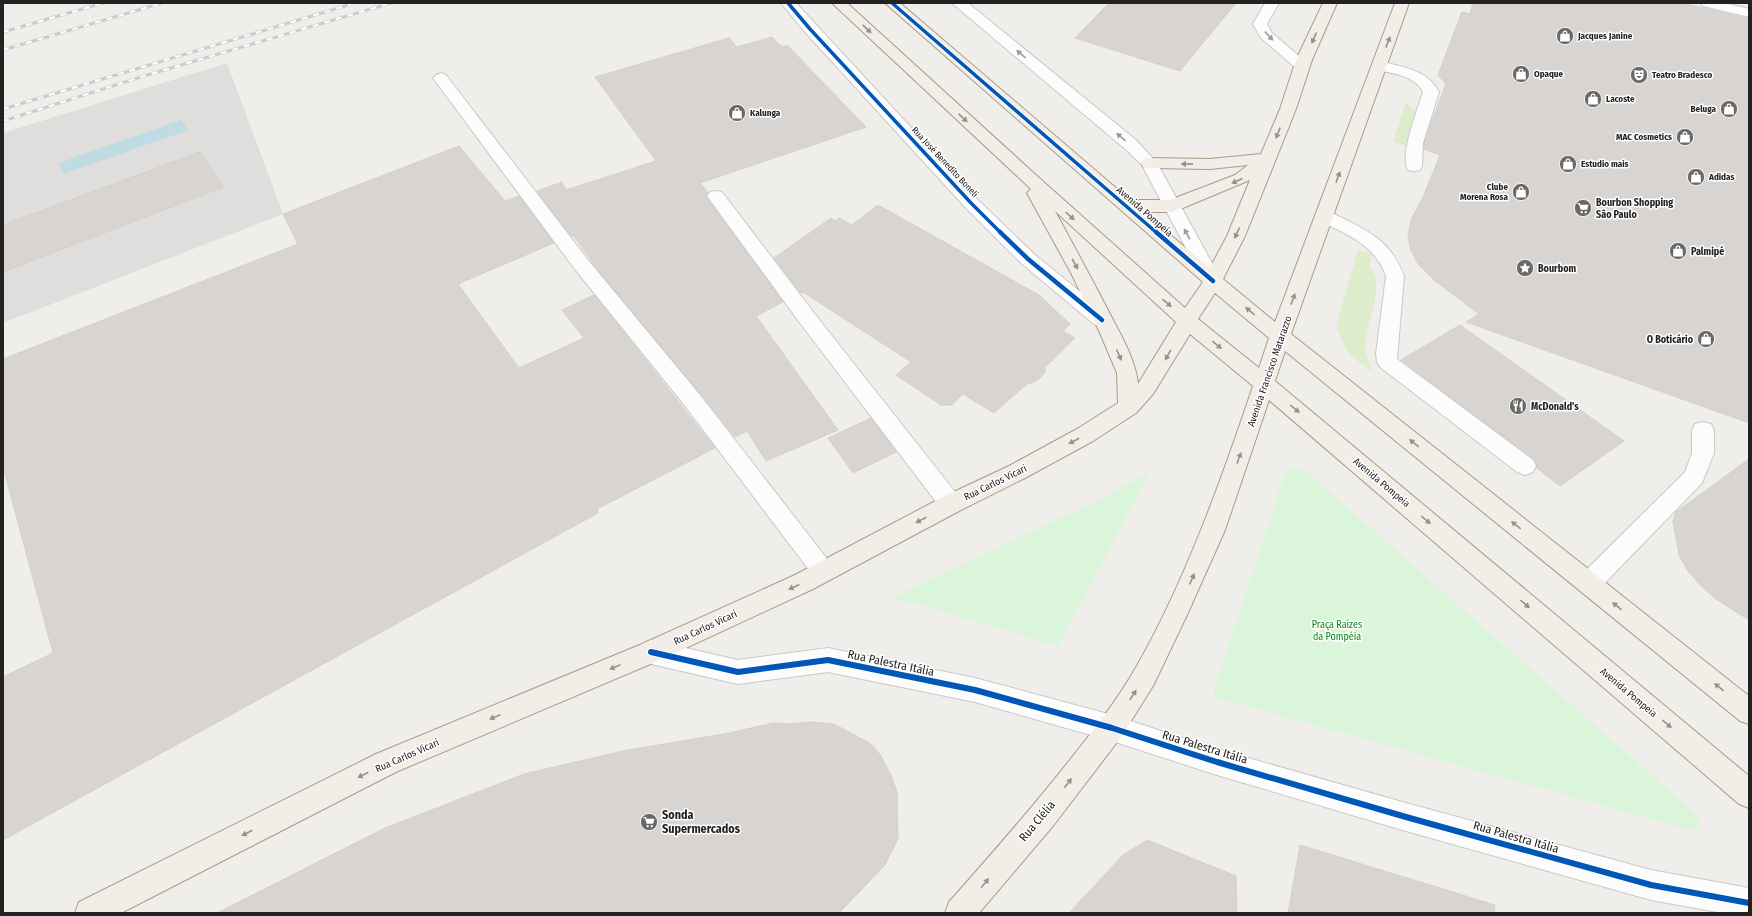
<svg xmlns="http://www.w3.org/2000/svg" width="1752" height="916" font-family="'Fira Sans Condensed',sans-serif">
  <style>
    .residential { fill: #dfdedc }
    .grass { fill: #ddeccb }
    .park { fill: #daf5da }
    .water { fill: #bfdbe3 }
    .building { fill: #d7d4d2; stroke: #d3d0cc }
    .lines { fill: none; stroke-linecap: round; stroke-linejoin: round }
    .minor-casing { stroke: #c9c8c7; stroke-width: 2 }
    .major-casing { stroke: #a79c86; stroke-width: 2 }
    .minor { fill: #fdfcfc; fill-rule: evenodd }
    .major { fill: #f3ede7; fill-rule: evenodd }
    .rail-casing { stroke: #ccc; stroke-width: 3 }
    .rail { stroke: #fff; stroke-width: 2; stroke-dasharray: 6; stroke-linecap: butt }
    .cycleway-far2-casing { stroke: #fff; stroke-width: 5.5 }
    .cycleway-far1-casing { stroke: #fff; stroke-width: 7 }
    .cycleway-casing { stroke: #fff; stroke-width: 8 }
    .cycleway-far2 { stroke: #0057b8; stroke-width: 3.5 }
    .cycleway-far1 { stroke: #0057b8; stroke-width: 4.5 }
    .cycleway { stroke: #0057b8; stroke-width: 6 }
    .oneway { fill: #95928e }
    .oneway2 { fill: #9a9a9a }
    .labels { text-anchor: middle; stroke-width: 3; stroke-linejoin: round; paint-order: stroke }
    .far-poi-label { font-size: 9px; font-weight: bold; fill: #222; stroke: #fff; text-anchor: start }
    .far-street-label { font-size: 9px; fill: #222; stroke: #fff }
    .poi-label { font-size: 10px; font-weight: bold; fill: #222; stroke: #fff; text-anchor: start }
    .street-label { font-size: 10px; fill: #222; stroke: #fff }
    .park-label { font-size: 10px; fill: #0c8416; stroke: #fff }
    .near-street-label { font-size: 12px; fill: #222; stroke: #fff }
    .near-poi-label { font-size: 12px; font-weight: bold; fill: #222; stroke: #fff; text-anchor: start }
  </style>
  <rect width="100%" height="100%" fill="#f0eeeb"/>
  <path class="residential" d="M227,63L283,214L3,323V133Z"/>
  <path class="grass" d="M1406,102L1414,111L1415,116L1407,146L1393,142Z
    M1358,250L1373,254L1369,267C1387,281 1365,328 1365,348C1366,356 1370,365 1373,372L1351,356L1346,349L1336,326Z"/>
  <path class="park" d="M1295,467L1307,472L1698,816L1700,820C1699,828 1694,830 1686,829L1222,699L1215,696L1213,691L1280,488L1287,471Z
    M1150,472L1058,646L911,602L889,599L1099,500Z"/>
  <path class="water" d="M181,120L188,130L64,174L58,163Z"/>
  <path class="building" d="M1109,3H1236L1180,71L1075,38Z
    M1473,3H1682L1749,19V423L1466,322L1479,314L1434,280L1418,264L1410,248L1408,235L1411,220L1423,197L1440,155L1424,149V143L1431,123L1446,84L1438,75L1462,12L1470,14Z
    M772,37L782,47L787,45L866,127L700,183L708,193L706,197L783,302L756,316L838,430L766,461L747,431L735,437L701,394L601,274L573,235L571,236L537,191L562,182L566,190L656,161L595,77L729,38L737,47Z
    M459,146L505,201L519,196L554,243L458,284L519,368L584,338L562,310L594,295L715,448L597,509L598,513L3,840V677L53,653L3,467V359L298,244L283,214Z
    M200,152L223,187L3,272V225Z
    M878,205L1039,295L1070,324L1063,331L1075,338L1045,367V372L1040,378L1034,382L1027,384L994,413L963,394L952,405H941L896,375L911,362L803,292L801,293L774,258L831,218L835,221L839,218L852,225Z
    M1460,325L1624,441L1560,486L1537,468V465L1534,459L1401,360Z
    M871,418L896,452L853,473L828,438Z
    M1749,459V620L1716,599L1701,586L1688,571L1679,555L1673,521L1676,512Z
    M810,722L834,724L871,744L881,756L891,775L897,792L898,839L885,865L839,913H217L385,828L524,774L623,751L729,733L773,723L790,724Z
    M1147,840L1236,876L1237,913H1069L1123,855Z
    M1300,845L1495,905L1494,913H1288Z"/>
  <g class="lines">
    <defs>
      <path id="minor" d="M781,3H796L977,199L1035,255L1109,315L1112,320L1109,325L1102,327L1095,325L1021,263L965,207L805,32Z
        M952,3H968L1136,140L1157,163L1222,281L1220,286L1213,287L1206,286L1142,165L1124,148Z
        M1265,3H1279L1267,24L1272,33L1307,63L1310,66L1307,69L1302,71L1297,69L1261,38L1253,24Z
        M1701,3H1725L1749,9V17L1703,6Z
        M1379,61C1402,67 1427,69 1439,92L1423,143L1422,166L1420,170L1414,171L1408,170C1399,156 1418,108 1423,92C1415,75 1390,73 1374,69L1371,66L1374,63Z
        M441,73L446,75L588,260L700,395L831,564L835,571L831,578L823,581L815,578L686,407L574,268L433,78L436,75Z
        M716,191L722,192L814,313L959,497L962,504L959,511L951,513L943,511L800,323L707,196L710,192Z
        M1324,210L1330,212C1364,229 1390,238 1404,276L1397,359L1533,460L1536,466L1533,472L1525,475L1517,472L1380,367L1377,362L1376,354L1386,276C1374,243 1347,235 1318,220L1315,216L1318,212Z
        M1703,422L1711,424L1714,430V453L1702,483L1598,590L1589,593L1580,590L1577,583L1580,576L1685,472L1692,453V430L1695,424Z
        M651,640L738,660L828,648L975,678L1112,715L1217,749L1406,803L1651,870L1749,888V913H1723L1651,900L1406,831L1217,775L1112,741L975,702L828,672L738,684L651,664L642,660L638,652L642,644Z"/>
      <path id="major" d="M832,3H847L1037,176L1185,308L1203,282L885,3H900L1130,200H1170L1235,175L1248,165L1210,169L1149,168L1143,167L1141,163L1143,159L1149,158L1210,159L1261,154L1280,109L1296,60L1323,3H1337L1312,60L1296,109L1245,236L1223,279L1275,322L1395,3H1409L1291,334L1749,696V724L1740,721L1285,351L1275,381L1749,776V808L1739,804L1269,400L1225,530L1187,615L1153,686L1121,737L1053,826L979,913H945L949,902C990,856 1031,809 1069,761C1093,731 1116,702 1135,669C1185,582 1221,481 1253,386L1190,334L1153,394L1136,413L1093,441L1025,478L959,511L813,589L660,660L396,772L121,913H75L79,902L376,754L642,644L795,575L943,497L1009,466L1077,429L1118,403L1117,373L1100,333L1071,273L1027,193L1031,189ZM1250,180L1227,236L1210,268L1143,212H1172L1178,210ZM1055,211L1176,322L1138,384C1136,361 1122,337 1111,316C1093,281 1074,246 1055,211ZM1215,293L1269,338L1259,368L1198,319Z"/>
    </defs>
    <use href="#minor" class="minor-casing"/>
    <use href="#major" class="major-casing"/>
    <use href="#minor" class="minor"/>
    <use href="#major" class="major"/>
    <defs>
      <path id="rail" d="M3,32L103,3
        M3,50L162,3
        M3,109L355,3
        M3,121L144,76L391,3"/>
    </defs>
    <use href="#rail" class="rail-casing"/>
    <use href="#rail" class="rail"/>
    <defs>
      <path id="cycleway-far2" d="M788,3L810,29L971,203L1001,233
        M892,3L1157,233"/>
      <path id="cycleway-far1" d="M1000,232L1028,259L1102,320
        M1156,232L1213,281"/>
      <path id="cycleway" d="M651,652L738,672L828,660L975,690L1112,728L1217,762L1406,817L1651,885L1749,903"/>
    </defs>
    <use href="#cycleway-far2" class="cycleway-far2-casing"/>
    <use href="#cycleway-far1" class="cycleway-far1-casing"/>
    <use href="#cycleway" class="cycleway-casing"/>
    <use href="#cycleway-far2" class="cycleway-far2"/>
    <use href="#cycleway-far1" class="cycleway-far1"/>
    <use href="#cycleway" class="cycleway"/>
  </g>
  <defs><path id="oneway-solid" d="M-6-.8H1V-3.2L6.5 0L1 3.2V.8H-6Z"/></defs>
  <g class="oneway">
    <use href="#oneway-solid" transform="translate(867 29) rotate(43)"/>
    <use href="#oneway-solid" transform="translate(1314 38) rotate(113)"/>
    <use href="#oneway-solid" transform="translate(1388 42) rotate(-69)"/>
    <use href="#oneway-solid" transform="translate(963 118) rotate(43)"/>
    <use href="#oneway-solid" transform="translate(1278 133) rotate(112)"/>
    <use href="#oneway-solid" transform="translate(1187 164) rotate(179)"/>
    <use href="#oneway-solid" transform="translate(1338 177) rotate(-70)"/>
    <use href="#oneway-solid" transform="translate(1237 181) rotate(155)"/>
    <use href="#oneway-solid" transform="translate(1070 216) rotate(42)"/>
    <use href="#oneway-solid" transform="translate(1237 233) rotate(114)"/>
    <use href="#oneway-solid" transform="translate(1075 264) rotate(61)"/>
    <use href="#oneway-solid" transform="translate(1293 299) rotate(-70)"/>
    <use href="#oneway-solid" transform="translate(1167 303) rotate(41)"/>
    <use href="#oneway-solid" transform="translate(1250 311) rotate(-140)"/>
    <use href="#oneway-solid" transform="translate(1217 345) rotate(39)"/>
    <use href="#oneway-solid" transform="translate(1119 355) rotate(66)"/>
    <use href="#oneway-solid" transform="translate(1168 355) rotate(119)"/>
    <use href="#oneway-solid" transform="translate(1295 409) rotate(39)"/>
    <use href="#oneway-solid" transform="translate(1074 441) rotate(152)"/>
    <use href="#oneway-solid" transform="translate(1414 443) rotate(-141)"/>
    <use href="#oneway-solid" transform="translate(1239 458) rotate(-70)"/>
    <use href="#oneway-solid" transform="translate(921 520) rotate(152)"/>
    <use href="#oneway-solid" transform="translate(1426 520) rotate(40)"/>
    <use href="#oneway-solid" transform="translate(1516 525) rotate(-141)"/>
    <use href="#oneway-solid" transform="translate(1192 579) rotate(-66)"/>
    <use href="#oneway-solid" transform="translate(794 587) rotate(155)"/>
    <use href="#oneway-solid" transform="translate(1525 604) rotate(40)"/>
    <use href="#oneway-solid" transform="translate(1617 606) rotate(-141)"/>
    <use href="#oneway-solid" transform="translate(615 667) rotate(157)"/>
    <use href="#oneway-solid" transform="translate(1719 687) rotate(-141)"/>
    <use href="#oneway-solid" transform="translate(1133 695) rotate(-57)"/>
    <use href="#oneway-solid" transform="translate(495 717) rotate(157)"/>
    <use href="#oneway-solid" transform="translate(1667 724) rotate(40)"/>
    <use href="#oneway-solid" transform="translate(363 775) rotate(153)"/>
    <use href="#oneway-solid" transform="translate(1068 783) rotate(-52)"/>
    <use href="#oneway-solid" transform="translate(247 833) rotate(153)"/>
    <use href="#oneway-solid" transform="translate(985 883) rotate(-50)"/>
  </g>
  <g class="oneway2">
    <use href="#oneway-solid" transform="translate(1269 36) rotate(47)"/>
    <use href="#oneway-solid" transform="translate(1021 54) rotate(-140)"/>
    <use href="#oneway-solid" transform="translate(1121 137) rotate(-140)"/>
    <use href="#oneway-solid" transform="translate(1187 234) rotate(-119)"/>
  </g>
  <defs>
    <symbol id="shop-disc" viewBox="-11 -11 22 22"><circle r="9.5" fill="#6a6968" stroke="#fff"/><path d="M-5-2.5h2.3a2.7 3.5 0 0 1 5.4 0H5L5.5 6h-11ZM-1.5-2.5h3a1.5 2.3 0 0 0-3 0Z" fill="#fff"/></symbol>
    <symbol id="theatre-disc" viewBox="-11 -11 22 22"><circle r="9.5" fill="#6a6968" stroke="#fff"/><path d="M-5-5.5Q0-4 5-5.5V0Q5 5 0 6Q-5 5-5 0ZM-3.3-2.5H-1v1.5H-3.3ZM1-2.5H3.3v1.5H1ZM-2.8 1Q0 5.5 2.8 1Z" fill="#fff"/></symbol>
    <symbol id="supermarket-disc" viewBox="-11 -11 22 22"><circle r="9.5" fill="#6a6968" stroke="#fff"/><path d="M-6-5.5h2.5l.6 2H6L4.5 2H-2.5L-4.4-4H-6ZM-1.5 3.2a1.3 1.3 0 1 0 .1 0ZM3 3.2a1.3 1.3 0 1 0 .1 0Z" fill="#fff"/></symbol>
    <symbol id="sight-disc" viewBox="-11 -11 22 22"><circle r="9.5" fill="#6a6968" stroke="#fff"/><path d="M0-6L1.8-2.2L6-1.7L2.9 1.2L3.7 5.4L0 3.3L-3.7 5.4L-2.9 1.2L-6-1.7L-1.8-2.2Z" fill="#fff"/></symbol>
    <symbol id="restaurant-disc" viewBox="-11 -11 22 22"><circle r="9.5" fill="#6a6968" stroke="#fff"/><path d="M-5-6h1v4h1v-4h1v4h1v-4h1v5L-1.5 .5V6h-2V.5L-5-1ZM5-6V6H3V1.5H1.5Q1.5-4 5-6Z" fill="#fff"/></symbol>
  </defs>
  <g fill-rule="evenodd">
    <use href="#shop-disc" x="1555" y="26" width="20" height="20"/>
    <use href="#shop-disc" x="1511" y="64" width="20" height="20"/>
    <use href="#theatre-disc" x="1629" y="65" width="20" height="20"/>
    <use href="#shop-disc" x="1583" y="89" width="20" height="20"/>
    <use href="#shop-disc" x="1719" y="99" width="20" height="20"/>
    <use href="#shop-disc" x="727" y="103" width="20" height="20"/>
    <use href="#shop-disc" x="1675" y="127" width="20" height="20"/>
    <use href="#shop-disc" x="1558" y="154" width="20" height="20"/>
    <use href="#shop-disc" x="1686" y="167" width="20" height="20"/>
    <use href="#shop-disc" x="1511" y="182" width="20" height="20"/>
    <use href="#supermarket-disc" x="1573" y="198" width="20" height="20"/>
    <use href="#shop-disc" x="1668" y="241" width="20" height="20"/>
    <use href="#sight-disc" x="1515" y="258" width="20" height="20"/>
    <use href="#shop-disc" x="1696" y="329" width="20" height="20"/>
    <use href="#restaurant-disc" x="1508" y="396" width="20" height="20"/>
    <use href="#supermarket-disc" x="639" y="812" width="20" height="20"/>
  </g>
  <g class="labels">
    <g class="far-poi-label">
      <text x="1578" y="39">Jacques Janine</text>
      <text x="1534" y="77">Opaque</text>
      <text x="1652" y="78">Teatro Bradesco</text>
      <text x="1606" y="102">Lacoste</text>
      <text x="1716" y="112" text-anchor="end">Beluga</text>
      <text x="750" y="116">Kalunga</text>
      <text x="1672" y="140" text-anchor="end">MAC Cosmetics</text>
      <text x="1581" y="167">Estudio mais</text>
      <text x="1709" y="180">Adidas</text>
      <text x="1508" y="190" text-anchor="end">Clube<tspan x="1508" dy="10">Morena Rosa</tspan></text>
    </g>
    <g class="far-street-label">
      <text transform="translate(945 162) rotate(47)" y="3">Rua José Benedito Boneli</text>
    </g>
    <g class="poi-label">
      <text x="1596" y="206">Bourbon Shopping<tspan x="1596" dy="12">São Paulo</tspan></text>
      <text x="1691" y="255">Palmipé</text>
      <text x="1538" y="272">Bourbom</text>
      <text x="1693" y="343" text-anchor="end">O Boticário</text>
      <text x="1531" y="410">McDonald's</text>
    </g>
    <g class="street-label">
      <text transform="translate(1145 211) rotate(41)" y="4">Avenida Pompeia</text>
      <text transform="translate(1269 371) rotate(-71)" y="4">Avenida Francisco Matarazzo</text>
      <text transform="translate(995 482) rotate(-26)" y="4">Rua Carlos Vicari</text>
      <text transform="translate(1382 482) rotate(40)" y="4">Avenida Pompeia</text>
      <text transform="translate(705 627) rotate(-25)" y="4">Rua Carlos Vicari</text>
      <text transform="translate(1629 692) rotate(40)" y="4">Avenida Pompeia</text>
      <text transform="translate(407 755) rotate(-24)" y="4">Rua Carlos Vicari</text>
    </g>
    <g class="park-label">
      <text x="1337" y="628">Praça Raízes<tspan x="1337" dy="12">da Pompéia</tspan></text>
    </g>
    <g class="near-street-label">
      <text transform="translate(891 663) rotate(12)" y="4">Rua Palestra Itália</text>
      <text transform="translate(1205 747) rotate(17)" y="4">Rua Palestra Itália</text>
      <text transform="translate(1037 821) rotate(-50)" y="4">Rua Clélia</text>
      <text transform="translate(1516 837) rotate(16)" y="4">Rua Palestra Itália</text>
    </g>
    <g class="near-poi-label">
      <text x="662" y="819">Sonda<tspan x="662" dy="14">Supermercados</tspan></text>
    </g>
  </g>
  <rect width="1752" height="916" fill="none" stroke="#222222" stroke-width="8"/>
</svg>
